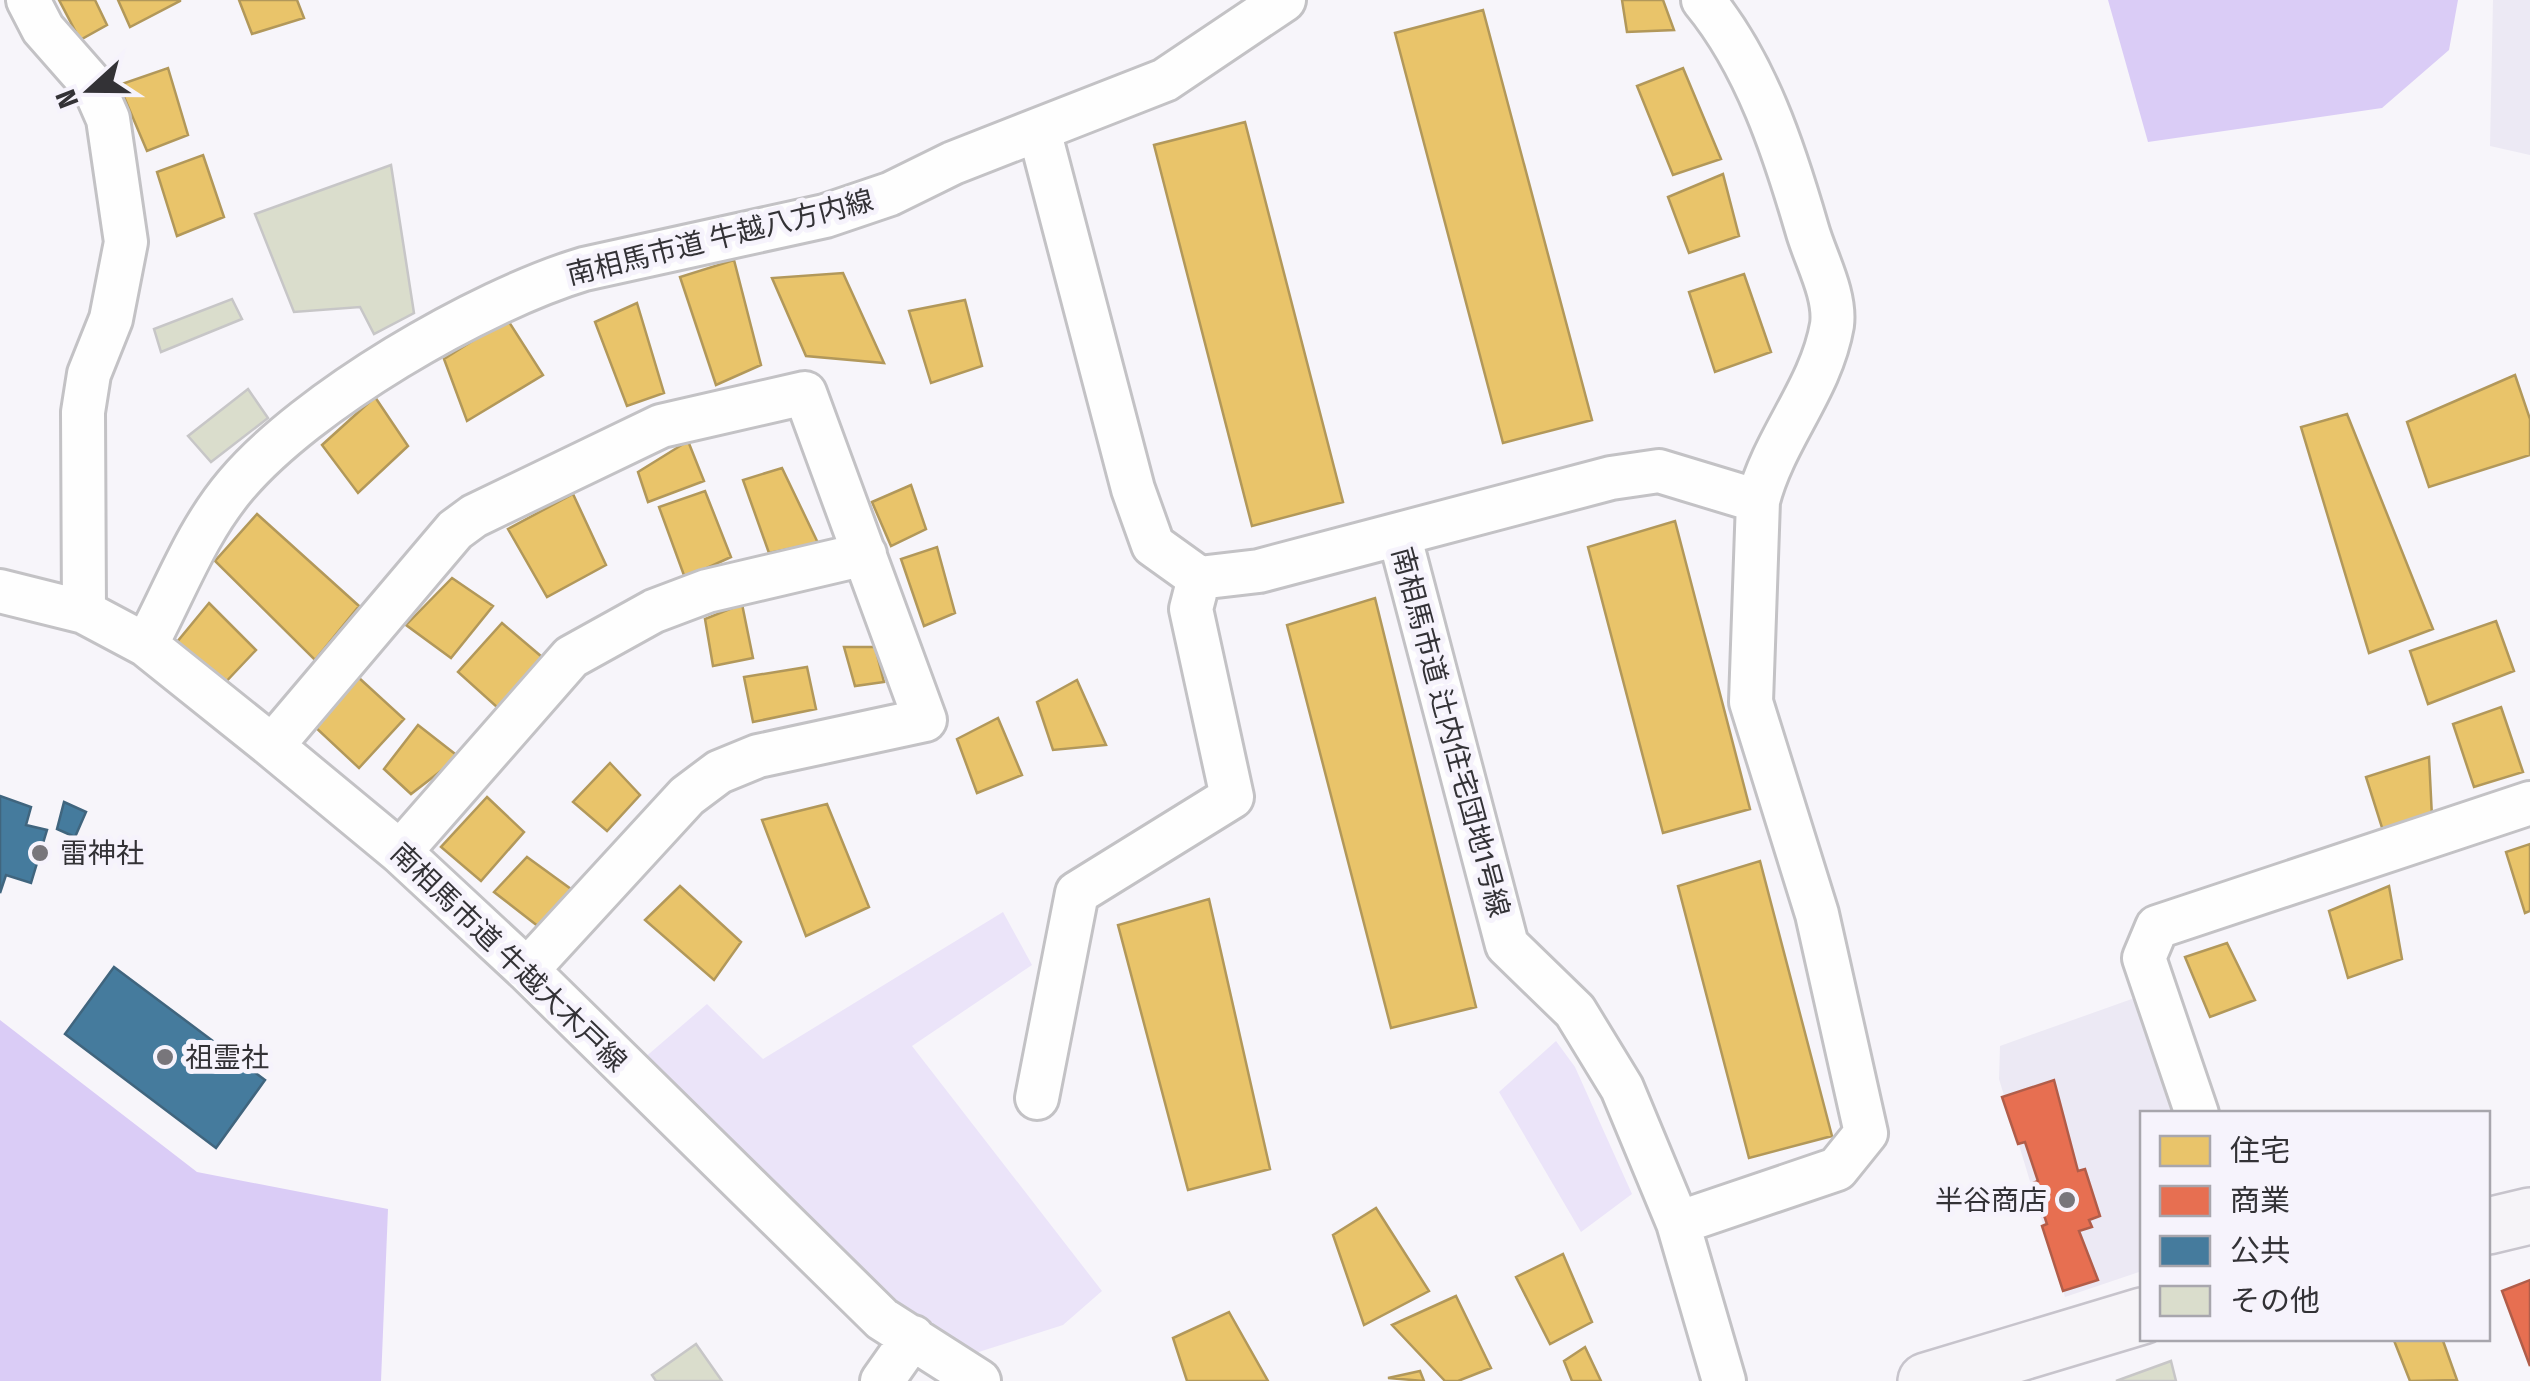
<svg xmlns="http://www.w3.org/2000/svg" width="2530" height="1381" font-family="'Fira Sans Condensed','Noto Sans JP',sans-serif">
  <style>
    .built { fill: #ece9f4 }
    .green { fill: #ebe4f9 }
    .forest { fill: #daccf6 }
    .homes { fill: #e9c46a; stroke: #b2985a; stroke-width: 2.5 }
    .shops { fill: #e76f51; stroke: #b15d49; stroke-width: 2.5 }
    .public { fill: #457b9d; stroke: #40657e; stroke-width: 2.5 }
    .building { fill: #daddcc; stroke: #c7c6c7; stroke-width: 2.5 }
    .lines { fill: none; stroke-linecap: round; stroke-linejoin: round }
    .minor-casing { stroke: #c3c2c5; stroke-width: 48 }
    .primary-casing { stroke: #c7c4cc; stroke-width: 60 }
    .minor { stroke: #fefefe; stroke-width: 42 }
    .primary { stroke: #f6f4f8; stroke-width: 55 }
    .poi-dot { fill: #78767b; stroke: #f6f3fc; stroke-width: 4 }
    .labels { text-anchor: middle; stroke-width: 10; stroke-linejoin: round; paint-order: stroke }
    .street-label { font-size: 28px; fill: #333236; stroke: #f6f3fc }
    .poi-label { font-size: 28px; fill: #333236; stroke: #f6f3fc; text-anchor: start }
  </style>
  <rect width="100%" height="100%" fill="#f7f5fa"/>
  <path class="built" d="M2493,0H2530V155L2490,146Z
    M2143,995L2183,1113L2142,1114V1271L2065,1297L1999,1079L2000,1046Z"/>
  <path class="green" d="M1003,912L1032,965L912,1046L1102,1291L1063,1325L963,1357L870,1291L636,1065L707,1004L763,1059Z
    M1556,1041L1575,1067L1632,1194L1581,1232L1499,1092Z"/>
  <path class="forest" d="M2108,0H2458L2449,50L2382,108L2148,142Z
    M0,1020L197,1172L388,1209L381,1381H0Z"/>
  <path class="homes" d="M59,0H95L107,25L80,40Z
    M118,0H180V1L130,27Z
    M239,0H297L304,18L252,34Z
    M1622,0H1663L1674,30L1627,32Z
    M1483,10L1592,420L1503,443L1395,33Z
    M168,68L188,135L147,151L119,85Z
    M1683,68L1721,159L1673,175L1637,86Z
    M1245,122L1343,502L1252,526L1154,145Z
    M203,155L224,217L177,236L157,172Z
    M1723,174L1739,236L1689,253L1668,197Z
    M734,260L761,365L716,385L680,277Z
    M843,273L884,363L806,356L772,278Z
    M1744,274L1771,352L1715,372L1689,292Z
    M965,300L982,366L931,383L909,311Z
    M637,303L664,393L627,406L595,322Z
    M507,319L543,375L467,421L444,359Z
    M2515,375L2530,419V455L2429,487L2407,422Z
    M375,397L408,446L358,493L322,445Z
    M2347,414L2433,629L2369,653L2301,427Z
    M688,441L704,481L648,502L638,472Z
    M782,468L818,543L769,553L743,480Z
    M911,485L926,529L891,546L872,502Z
    M705,491L731,557L685,578L659,507Z
    M573,494L606,565L547,597L508,529Z
    M257,514L359,606L315,660L215,561Z
    M1675,521L1750,809L1663,833L1588,547Z
    M937,547L955,613L924,626L901,559Z
    M452,578L493,606L451,658L406,625Z
    M1375,598L1476,1007L1391,1028L1287,625Z
    M209,603L256,650L221,687L177,642Z
    M742,604L753,658L713,666L705,619Z
    M2496,621L2514,671L2428,704L2410,651Z
    M502,623L542,657L498,708L458,672Z
    M844,647H875L884,682L855,686Z
    M807,667L816,709L753,722L744,677Z
    M358,677L404,719L359,768L314,726Z
    M1077,680L1106,745L1053,750L1037,702Z
    M2501,707L2523,772L2474,787L2453,724Z
    M998,718L1022,775L977,793L957,739Z
    M418,725L459,757L411,794L384,769Z
    M2429,757L2432,817L2384,834L2366,777Z
    M610,763L640,795L607,831L573,802Z
    M487,797L524,832L481,881L441,847Z
    M827,804L869,907L806,936L762,820Z
    M2530,844V911L2525,913L2506,852Z
    M527,857L571,889L539,927L494,892Z
    M1760,861L1832,1136L1749,1158L1678,886Z
    M680,886L741,942L714,980L645,920Z
    M2389,886L2402,959L2348,978L2329,911Z
    M1209,899L1270,1169L1188,1190L1118,925Z
    M2227,943L2255,1000L2210,1017L2185,957Z
    M1376,1208L1429,1291L1364,1325L1333,1235Z
    M1563,1254L1592,1322L1550,1344L1516,1277Z
    M1456,1296L1491,1368L1458,1381H1445L1392,1325Z
    M1229,1312L1268,1381H1187L1173,1338Z
    M2393,1338H2442L2457,1380L2410,1381Z
    M1585,1347L1601,1381H1572L1564,1361Z
    M1420,1371L1424,1381L1388,1378Z"/>
  <path class="shops" d="M2054,1080L2078,1171L2085,1169L2100,1216L2089,1220L2092,1227L2079,1231L2098,1280L2063,1291L2042,1226L2047,1224L2033,1183L2038,1181L2025,1142L2018,1144L2002,1097Z
    M2530,1280V1366L2502,1291Z"/>
  <path class="public" d="M0,796L31,807L26,825L47,830L31,883L6,875L0,893Z
    M64,802L86,812L75,837L57,829Z
    M114,967L265,1080L216,1148L65,1034Z"/>
  <path class="building" d="M391,165L414,313L374,334L360,307L294,312L255,214Z
    M232,299L242,319L161,352L154,329Z
    M248,389L268,418L211,462L188,436Z
    M696,1344L722,1381H656L652,1375Z
    M2171,1361L2176,1381H2116Z"/>
  <g class="lines">
    <defs>
      <path id="minor" d="M28,0L43,29L94,87L108,119L126,242L111,319L89,374L83,412L84,612
        M1703,0C1756,64 1784,150 1807,229C1815,258 1836,294 1832,325C1821,389 1774,438 1758,501
        M1039,130L1133,489L1153,545L1199,578L1259,571L1399,534L1507,945L1575,1011L1622,1088L1678,1223L1724,1381
        M1399,534L1611,478L1659,471L1758,501L1751,702L1817,914L1866,1133L1837,1169L1678,1223
        M0,591L84,612L146,645L272,746L400,852L527,970L882,1319L979,1381
        M146,645C175,591 196,532 236,485C307,401 478,301 584,269L825,216L890,194L953,163L1165,80L1284,0
        M272,746L455,530L474,516L661,426L805,393L925,720L758,756L719,772L687,796L527,970
        M400,852L571,657L654,611L707,591L865,554
        M1037,1098L1077,893L1232,797L1191,609L1199,578
        M2197,1114L2144,958L2157,927L2530,803
        M882,1381L913,1337"/>
      <path id="primary" d="M2488,1226L2530,1216
        M1926,1381L2142,1316"/>
    </defs>
    <use href="#minor" class="minor-casing"/>
    <use href="#primary" class="primary-casing"/>
    <use href="#minor" class="minor"/>
    <use href="#primary" class="primary"/>
  </g>
  <g class="poi-dot">
    <circle cx="40" cy="853" r="10"/>
    <circle cx="165" cy="1057" r="10"/>
    <circle cx="2067" cy="1200" r="10"/>
  </g>
  <g class="labels">
    <g class="street-label">
      <text transform="translate(720 237) rotate(-14)" y="10">南相馬市道 牛越八方内線</text>
      <text transform="translate(1451 732) rotate(75)" y="10">南相馬市道 辻内住宅団地1号線</text>
      <text transform="translate(509 957) rotate(44)" y="10">南相馬市道 牛越大木戸線</text>
    </g>
    <g class="poi-label">
      <text x="60" y="863">雷神社</text>
      <text x="185" y="1067">祖霊社</text>
      <text x="2047" y="1210" text-anchor="end">半谷商店</text>
    </g>
  </g>
  <rect x="2140" y="1111" width="350" height="230" fill="#f6f3fc" stroke="#a8a6ad" stroke-width="2.5"/>
  <rect x="2160" y="1136" width="50" height="30" fill="#e9c46a" stroke="#a8a6ad" stroke-width="2.5"/>
  <text x="2230" y="1161" font-size="30" fill="#333236">住宅</text>
  <rect x="2160" y="1186" width="50" height="30" fill="#e76f51" stroke="#a8a6ad" stroke-width="2.5"/>
  <text x="2230" y="1211" font-size="30" fill="#333236">商業</text>
  <rect x="2160" y="1236" width="50" height="30" fill="#457b9d" stroke="#a8a6ad" stroke-width="2.5"/>
  <text x="2230" y="1261" font-size="30" fill="#333236">公共</text>
  <rect x="2160" y="1286" width="50" height="30" fill="#daddcc" stroke="#a8a6ad" stroke-width="2.5"/>
  <text x="2230" y="1311" font-size="30" fill="#333236">その他</text>
  <g transform="translate(90 90) rotate(249)" stroke="#f6f3fc" stroke-width="8" paint-order="stroke">
  <path d="M0-8L18 38L0 25L-18 38Z" fill="#333236"/>
  <text y="-15" font-size="28" font-weight="bold" text-anchor="middle" fill="#333236">N</text>
  </g>
</svg>
